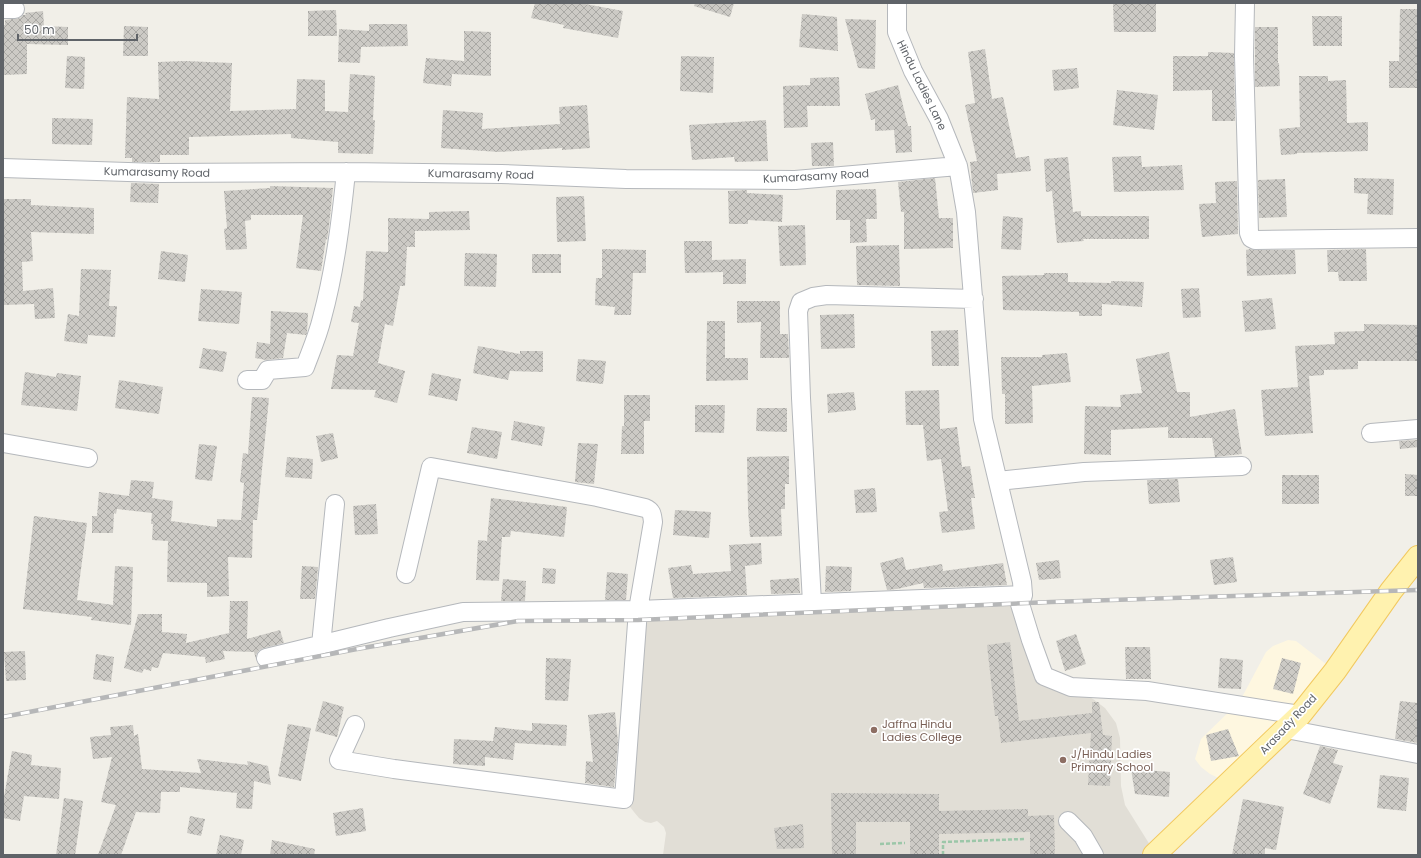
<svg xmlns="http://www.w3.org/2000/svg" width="1421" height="858" font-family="Poppins,sans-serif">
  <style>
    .commercial { fill: #fef7e0 }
    .education { fill: #e1ded6 }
    .building { fill: url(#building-cross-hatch) }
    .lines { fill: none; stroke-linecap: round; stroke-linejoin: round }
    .minor-casing { stroke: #b5b8bc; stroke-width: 20 }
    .major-casing { stroke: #f2c960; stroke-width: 24 }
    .path { stroke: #9cc7a9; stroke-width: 2.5; stroke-dasharray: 4 2; stroke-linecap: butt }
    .minor { stroke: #fff; stroke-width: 18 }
    .major { stroke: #fff2af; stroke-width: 22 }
    .rail-casing { stroke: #b6b7b8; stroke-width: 4.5 }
    .rail { stroke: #fff; stroke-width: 3; stroke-dasharray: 9; stroke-linecap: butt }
    .education-dot { fill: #8d6e63; stroke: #fff; stroke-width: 1.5 }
    .labels { text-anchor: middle; stroke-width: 3.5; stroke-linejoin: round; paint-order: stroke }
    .street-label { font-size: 11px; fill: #5f6368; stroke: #fff }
    .education-label { font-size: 11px; fill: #785e54; stroke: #fff; text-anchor: start }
  </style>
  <defs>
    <pattern id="building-cross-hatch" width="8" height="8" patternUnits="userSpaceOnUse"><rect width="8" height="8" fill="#cccac5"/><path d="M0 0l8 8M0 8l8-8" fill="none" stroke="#a9a8a4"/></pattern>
  </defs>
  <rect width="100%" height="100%" fill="#f1efe8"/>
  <path class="commercial" d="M1288,640L1296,641L1335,671L1229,783L1210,774L1201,767L1195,759L1201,739L1240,701L1266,652L1273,646Z"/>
  <path class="education" d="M1020,604L1044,676L1071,687L1093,699L1105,708L1116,723L1120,738L1121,786L1125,805L1155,853L1154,855H663L666,833L664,827L657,821L651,823L645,822L639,818L634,812L624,799L638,620Z"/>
  <path class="building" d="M535,3H580L623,11L618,38L563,28L564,25L531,18Z
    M695,3H734L730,17L694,6Z
    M1113,3H1156V32H1114Z
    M1400,9H1418V88H1389V61H1399Z
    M336,10L337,36H308V11Z
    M43,11L44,26L68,27V45L27,44V74L3,75V25H5V20L20,18L23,15H26L25,13Z
    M802,14L837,17L838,51L799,47Z
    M1312,16H1342V46H1313Z
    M845,19L876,20L875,69L858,68Z
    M369,24H407L408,46L361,47L360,63L338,62L339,29L369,31Z
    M124,26L148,27V56H123Z
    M1255,27H1278V63H1279L1280,86L1255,87Z
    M464,31L491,32V76L452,74L451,86L423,83L426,58L464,61Z
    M985,49L992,99L1003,97L1016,158L1029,156L1031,171L997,174L998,190L973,193L970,162L977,161L965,105L975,103L968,52Z
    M1208,52L1234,53L1235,121H1212V90L1173,91V56H1208Z
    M67,56L85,57L84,89L65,88Z
    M681,56L714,57L713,93L680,91Z
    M185,61L232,63L230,111L296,109L297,79L325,80V111L348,112L350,74L375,76L373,120H375L373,154L338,153V142L291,138V134L189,137V155H160V162H132V158H125L127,97L159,99L158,62Z
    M1077,68L1079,88L1054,91L1052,70Z
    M1299,76H1328V81L1346,80L1347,123L1368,122V151L1297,153V154L1281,155L1279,129L1300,127Z
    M839,77L840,106H807L808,127L784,128L783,86L810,85V78Z
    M898,85L908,126H911L912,152L896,153L894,130L875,131V119L871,120L865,94Z
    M1117,90L1158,95L1154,130L1113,125Z
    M587,105L590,148L562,150V148L499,152L441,148L443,110L483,113L482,129L560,124L559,107Z
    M52,118L93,119L92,145L52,144Z
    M766,120L768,161L735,162L734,157L692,160L689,125Z
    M833,142L834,166H812L811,143Z
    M1141,156L1142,167L1182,165L1184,190L1114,192L1112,157Z
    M1068,157L1073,212L1081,211V216H1149V239H1083L1084,241L1057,243L1052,191L1046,192L1044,159Z
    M935,178L939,218H953V248L904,249V212H901L898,182Z
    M1354,178L1394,179L1393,215L1367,214L1368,194L1354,193Z
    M1285,179L1287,217L1259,218L1258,180Z
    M1237,181L1238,234L1202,237L1199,204L1216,203L1215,182Z
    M131,183L159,184L158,203L130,202Z
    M270,186L333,188L329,226L327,240L326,239L321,271L296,268L303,215H251V220L245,221L247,249L226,250L224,229L227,228L224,191L270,188Z
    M876,189L877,219H866L867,242L850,243V220H836V190Z
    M747,190V193L783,195L782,222L748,220V224H729L728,191Z
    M584,196L586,241L557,242L556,197Z
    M3,199H31V205L94,208V234L31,232L33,261L22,262L23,291L53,288L55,318L35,319L34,304L3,305V274H4Z
    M469,211L470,230L415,231V247H407L405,286H400L393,326L385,324L378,363L405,371L397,403L374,397L376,390L331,389L337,355L353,356L359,323L351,322L354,306L360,307L361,300L363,301L366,251L388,252V218L429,219V212Z
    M1003,216L1023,218L1021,250L1001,249Z
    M805,225L806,265L780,266L778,226Z
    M684,241H712V260L746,259V284H723V272L685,273Z
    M899,245L900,286L857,285L856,246Z
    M602,249L646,250V273H633L631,315H614L615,307L595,305L596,278H602Z
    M1250,249L1255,250H1295L1296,274L1247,276L1246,250Z
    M1366,249L1367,281H1339L1338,272H1328L1327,250Z
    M161,251L188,255L185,282L158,279Z
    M465,253L497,254L496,287L464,286Z
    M532,254H561V273H532Z
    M81,269L111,270L109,306H117L115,337L88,335L87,344L64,341L68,314L79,316Z
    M1044,273H1068V282L1111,283V281L1144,282L1142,307L1102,304V316H1079V312L1003,310L1002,276L1044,275Z
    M1199,288L1201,317L1183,318L1181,289Z
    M201,289L242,292L239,324L198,321Z
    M1272,298L1276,329L1245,332L1242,301Z
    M737,301H780V334H788L789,358H760L761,322L737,323Z
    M271,311L308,313L307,333L306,335L287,333L283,358L266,360L255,358L257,342L270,344Z
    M854,314L855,348L821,349L820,315Z
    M707,321H725V358H748V380L706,381Z
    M1364,324L1418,325V361H1358V369L1324,370V375L1309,376L1313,433L1265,436L1261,390L1298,387L1295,346L1335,344L1334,332L1364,331Z
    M958,330L959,366H932L931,331Z
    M478,346L520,354V351H543V372L510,371L508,380L473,373Z
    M203,348L227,352L223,372L199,368Z
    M1169,352L1177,392H1190V417L1235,409L1242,454L1215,457L1212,438H1168V427L1111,430V455L1084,454L1085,406L1121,407L1120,395L1142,393L1136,359Z
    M1067,353L1071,382L1032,386L1033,423L1005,424V394H1002L1001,357H1042V355Z
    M578,359L606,361L603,384L576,381Z
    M25,372L56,377L57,373L81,376L77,411L21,405Z
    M432,373L461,379L457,401L428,395Z
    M119,380L163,387L159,414L115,408Z
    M939,390L940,429L957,427L962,467L970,466L975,498H971L975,529L942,533L939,512L948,511L941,459L927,461L923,425H906L905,391Z
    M854,392L856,410L828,413L827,394Z
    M624,395H650V421H644V454H621L622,426H624Z
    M252,397L269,398L257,520H253L252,558L228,557L229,596L207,597V583L167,582L168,541L152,540L153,524H151L152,513L117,509L116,514L114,513L113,533H92V516H97L99,492L129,496L131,480L154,482L152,498L173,501L171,521L217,527V519L241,520L244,483L240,482L243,453L248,454Z
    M695,405H725L724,433L695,432Z
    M757,408H787V432L756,431Z
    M514,421L545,427L542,446L511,440Z
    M472,427L502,432L497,459L467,453Z
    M333,433L338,458L321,462L316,436Z
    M1418,440V447L1400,449L1399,441Z
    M578,443L598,444L594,484L575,482Z
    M199,444L217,446L212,481L195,479Z
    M789,456V484H785V509H781L782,536L750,537L748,509L747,457Z
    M287,457L313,459L312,479L285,477Z
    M1405,474L1418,475V496H1405Z
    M1282,475H1319V504H1282Z
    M1178,479L1180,502L1149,504L1147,480Z
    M875,488L877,512L856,513L854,490Z
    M491,498L567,507L564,537L511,531L510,537H502L499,581L476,580L478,540L487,541Z
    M376,504L378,534L355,535L353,506Z
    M675,510L711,512L709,538L673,535Z
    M34,516L87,523L77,600L113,605L115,566L133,567L131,625L91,620L92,617L23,609Z
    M761,543L762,564L745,566L747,595L673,598L668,568L691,565L693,574L731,571L729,545Z
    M903,557L906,570L942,564L943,571L1003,563L1007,585L924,588L923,583L897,589L887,590L880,563Z
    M1233,557L1237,582L1214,585L1210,560Z
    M1059,560L1061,578L1039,580L1036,563Z
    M302,566L318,567L315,599H300Z
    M826,566L852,567L851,591L825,592Z
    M543,568L556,569L555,584L542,583Z
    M607,572L628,574L626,600H605Z
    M799,578L800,593L771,594L770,580Z
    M503,579L526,581L525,601H501Z
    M230,601H248L247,639L280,630L284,643L264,648L259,650L256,655V659L254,652L223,651L225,659L206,663L205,657L163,653L158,668L152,667L151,671L144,669L142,673L124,668L138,614H162V632L187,634L186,643L229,633Z
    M1076,634L1086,664L1065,671L1056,641Z
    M1010,642L1019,721L1092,713V702H1099L1103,735L1112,736L1110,786L1088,785L1091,733L1001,743L998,716H995L987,645Z
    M1125,647H1150L1151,679H1126Z
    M25,651L26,680L6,681L4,652Z
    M96,654L114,657L111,682L93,679Z
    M546,658L571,659L568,701L545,700Z
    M1220,658L1243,660L1241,689L1218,688Z
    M1282,658L1301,663L1293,694L1273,689Z
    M323,701L344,707L337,737L315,731Z
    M1400,701L1418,703V743L1395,739Z
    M615,712L618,742L614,787L585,783L586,761L593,762L588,715Z
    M532,723L567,725L566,746L515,743L513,760L485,757V766L453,764L454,739L493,741L495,727L532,731Z
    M288,724L311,728L301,781L278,776Z
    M133,725L134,736L138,734L142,769L201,773L197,759L248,765L247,761L268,766L271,785L254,781L252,809L236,808L237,793L180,787V792H161L160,813L136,812L121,855H98L116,805L101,802L112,757L93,759L90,737L111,735L110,727Z
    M1228,729L1239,756L1211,761L1206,735Z
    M1320,746L1338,750L1333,763L1343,766L1330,804L1303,794Z
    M12,751L32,755L31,765L61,768L59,799L24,796L20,821L3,818V803Z
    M1131,769L1170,772L1169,797L1135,794Z
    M1380,775L1409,778L1406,811L1377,808Z
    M831,793L939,794V811L1028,809V816L1054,815L1055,855H1030V832L939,834V855H910V822H856V855H832Z
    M64,798L83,801L75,855H56Z
    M1243,799L1284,807L1276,850L1265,848V855H1232Z
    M363,808L366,831L336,836L333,813Z
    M190,816L205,819L201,836L187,833Z
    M803,824L804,848L777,849L774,828Z
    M220,835L244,840L241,855H216Z
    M272,840L315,849L314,855H270Z"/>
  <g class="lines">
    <defs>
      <path id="minor" d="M1245,3L1244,56L1249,233L1251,238L1255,240L1418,238
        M3,9H15
        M3,168L159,173L346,172L501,174L626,179L795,180L958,166
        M247,380H262L268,370L305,367C311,351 318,335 322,318C335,270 341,221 346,172
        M1371,433L1418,429
        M3,443L88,458
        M998,481L1084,472L1242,466
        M1023,595L1020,604L1031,640L1044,676L1071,687L1147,691L1300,715
        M812,603L801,398L798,311L801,302L813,297L827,295L974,299
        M321,645L335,504
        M266,658L389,628L463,612L638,610L653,522C652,514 652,511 645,508L597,497L431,467L406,574
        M355,725L339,760L394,769L624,799L638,610L1023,595L1022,582L983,419L966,212L958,166L939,119L913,71L897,32V3
        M1286,729L1418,754
        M1068,821L1083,836L1094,855"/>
      <path id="major" d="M1154,855L1300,715L1335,671L1391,591L1418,557"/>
    </defs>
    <use href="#minor" class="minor-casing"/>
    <use href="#major" class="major-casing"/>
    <path class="path" d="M880,844L905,843
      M943,855V842L1024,839"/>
    <use href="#minor" class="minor"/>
    <use href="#major" class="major"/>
    <defs>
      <path id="rail" d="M3,717L357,649L518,621L638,620L1051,602L1418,590"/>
    </defs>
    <use href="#rail" class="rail-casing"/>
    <use href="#rail" class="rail"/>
  </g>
  <g class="education-dot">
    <circle cx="874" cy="730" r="4"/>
    <circle cx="1063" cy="760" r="4"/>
  </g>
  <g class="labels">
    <g class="street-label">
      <text transform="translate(922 85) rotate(64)" y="4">Hindu Ladies Lane</text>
      <text transform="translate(157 172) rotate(1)" y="4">Kumarasamy Road</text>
      <text transform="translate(481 174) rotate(1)" y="4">Kumarasamy Road</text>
      <text transform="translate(816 176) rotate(-3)" y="4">Kumarasamy Road</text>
      <text transform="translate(1288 724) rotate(-47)" y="4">Arasady Road</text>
    </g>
    <g class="education-label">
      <text x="882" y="728">Jaffna Hindu<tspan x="882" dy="13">Ladies College</tspan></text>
      <text x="1071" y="758">J/Hindu Ladies<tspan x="1071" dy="13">Primary School</tspan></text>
    </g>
  </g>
  <rect width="1421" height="858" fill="none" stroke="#5f6368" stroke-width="8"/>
  <path d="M18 34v6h119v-6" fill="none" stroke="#5f6368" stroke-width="2"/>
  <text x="24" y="34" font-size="12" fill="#5f6368" stroke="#ffffff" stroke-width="3" paint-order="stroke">50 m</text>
</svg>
